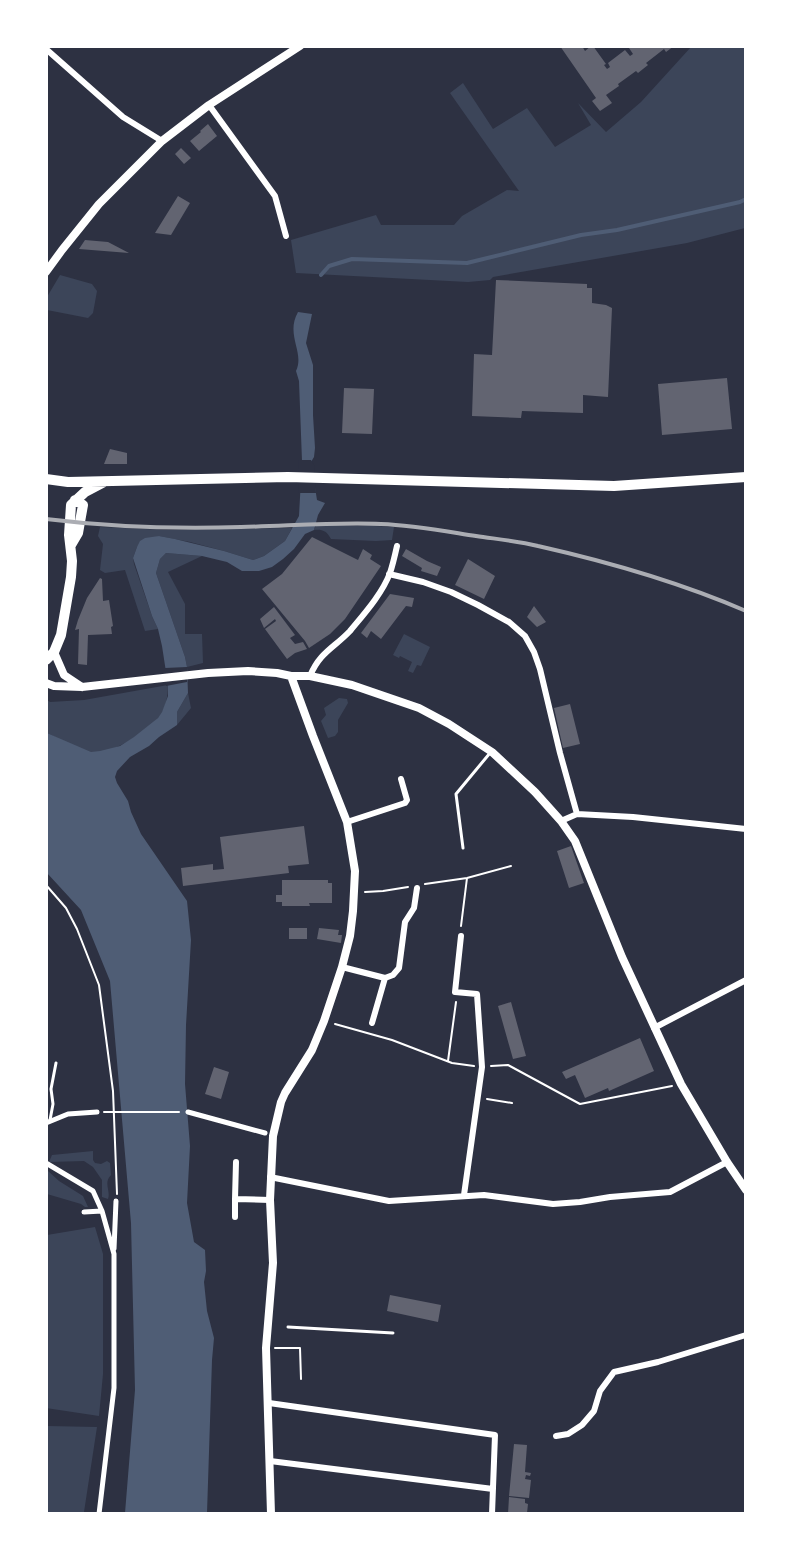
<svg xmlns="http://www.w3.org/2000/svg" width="792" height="1560" font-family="Lora,serif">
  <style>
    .green { fill: #3c4559 }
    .water { fill: #4f5d75 }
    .pier { fill: #2d3142 }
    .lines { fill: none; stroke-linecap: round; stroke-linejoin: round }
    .stream { stroke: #4f5d75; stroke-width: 4 }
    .building { fill: #626471 }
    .path { stroke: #fff; stroke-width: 2 }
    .service { stroke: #fff; stroke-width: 3 }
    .pedestrian { stroke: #fff; stroke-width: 5 }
    .minor { stroke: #fff; stroke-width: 6 }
    .tertiary { stroke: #fff; stroke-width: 8 }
    .primary { stroke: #fff; stroke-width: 10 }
    .rail { stroke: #abadb3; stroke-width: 4 }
  </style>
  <rect width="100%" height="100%" fill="#2d3142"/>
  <path class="green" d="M691,47H745V228L687,243L493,277L490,280L468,282L296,273L291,240L376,215L381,225H454L462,216L507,190L519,191L450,93L463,83L493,129L527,108L555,147L591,125L578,103L606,132L641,102Z
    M60,275L92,284L97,291L93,313L88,318L47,310V297Z
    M316,525L374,526L394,527L392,540L376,541L331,539C327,531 322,529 314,530Z
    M100,527L168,530L292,528L285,541L264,556L253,560L224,551L190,542L159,536L137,547L133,558L134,564L152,616L158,629L145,631L125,570L105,573L100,570L103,544L98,536Z
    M166,553L202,556L168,572L185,604V634H202L203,663L187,667L185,657L156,573L160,559Z
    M404,634L430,647L421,666L417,665L413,673L408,671L412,662L400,656L399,658L393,655Z
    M168,685C168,696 166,708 159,717C148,731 109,757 90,752C77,749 59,738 47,733V700L50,702L84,700Z
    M188,693L191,708L177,725V712Z
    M339,698L347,699L348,703L338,720V732L335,736L328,738L321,721L326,715L324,708Z
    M93,1151V1160L95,1163L101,1164L107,1161L110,1163L111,1175C103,1183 111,1191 108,1199L102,1197V1180L93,1167L84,1161L49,1162L52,1155Z
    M47,1170L59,1181L83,1196L88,1207H85L81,1204L47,1194Z
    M95,1227L103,1254V1374L99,1416L46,1408L47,1235Z
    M47,1426L97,1427L84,1512L79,1513H47Z"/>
  <path class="water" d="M298,312L312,314L306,343L313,365V415L315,448L314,457L311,462L317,500L325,503L318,515L314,530L305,534L294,549L283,559L272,567L259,571H242L227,562L202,556L166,553L160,559L156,573L185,657L187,667L188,693L177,712V725L159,737L149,746L130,757L117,771L115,777L117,783L128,801L131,812L141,834L187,901L191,940L186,1025L185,1084L190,1146L187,1203L194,1242L205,1250L206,1271L204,1282L207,1311L214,1338L212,1360L207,1513H125L135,1390L131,1223L110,981L81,910L47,873V733L91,752L100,751L120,746L134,737L158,718L162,712L168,696V685L162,646L158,629L152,616L133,558L137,547L140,541L145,538L159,536L175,539L224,551L253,560L264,556L285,541L299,516L302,461L299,381L296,371C305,352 285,335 298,312Z"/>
  <path class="pier" d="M299,460H311L314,465L316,493H298Z
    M187,667V682L166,686L165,668Z"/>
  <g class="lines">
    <path class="stream" d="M321,275L329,266L352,259L467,263L581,235L617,230L740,202L746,199"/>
  </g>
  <path class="building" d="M560,46H582L585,51L591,46H593L606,64L604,65L607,69L610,67L608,63L625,50L630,56L633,54L629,48L631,46H674L666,52L664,49L646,63L648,65L638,73L636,71L618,84L619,86L606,95L612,103L600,111L592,101L596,98Z
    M208,124L217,136L199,151L190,141L201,132L200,131Z
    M181,148L191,158L184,164L175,154Z
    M178,196L190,203L171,235L155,233Z
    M85,240L108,242L129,253L79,249Z
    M496,280L587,284V288H592V303L606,305L612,308L608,397L583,395V413L522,411L521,418L472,416L474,354L492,355Z
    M727,378L732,429L662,435L658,384Z
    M344,388L374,389L372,434L342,433Z
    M110,449L127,453V464H104Z
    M312,537L358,560L363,549L372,555L370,559L381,566L345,619L330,634L309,648L305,641L262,589L282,574Z
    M406,549L427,561L441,567L437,576L421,571L422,568L402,556Z
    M468,559L495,576L484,599L455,585Z
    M100,578L102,579L103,601L109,600L113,626L111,627L112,634L88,635L87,665L78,664L79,629L75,630L78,620L87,598Z
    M390,594L414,598L412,607L406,606L381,639L371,631L367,638L361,633Z
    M534,606L546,622L537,627L527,617Z
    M274,607L295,635L290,638L295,644L303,642L307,649L295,653L287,659L265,629L276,621L275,619L264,628L260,619Z
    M570,704L580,744L563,748L554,708Z
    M304,826L309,864L288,866L289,873L183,886L181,868L213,864V870L224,869L220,837Z
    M571,846L584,883L569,888L557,851Z
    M282,880H328V883H332V903H309L310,906H282V902H276V895H282Z
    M289,928H307V939H289Z
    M319,928L339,930L338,935H342L341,943L317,939Z
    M511,1002L526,1056L513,1059L498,1006Z
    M640,1038L654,1071L609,1091L608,1088L585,1098L575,1075L566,1079L562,1072Z
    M214,1067L229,1072L221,1099L205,1094Z
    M390,1295L441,1305L438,1322L387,1311Z
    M514,1444L527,1445L525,1472L531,1473L530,1476L526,1475L525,1479L531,1480L529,1498L509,1496Z
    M509,1497L525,1499V1503L528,1504L527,1513L508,1514Z"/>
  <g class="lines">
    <path class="path" d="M425,884L467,878L511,866
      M46,885L66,908L77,929L99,985L113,1091L117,1194
      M365,892L383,891L408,887
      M461,926L467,878
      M335,1024L392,1040L452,1063L474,1066
      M448,1061L456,1002
      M491,1066L508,1065L580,1104L672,1086
      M487,1099L512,1103
      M104,1112H179
      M275,1348H300L301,1379"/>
    <path class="service" d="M463,848L456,794L490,753
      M50,1120L53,1104L51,1089L56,1063
      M288,1327L393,1333"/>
    <path class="pedestrian" d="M188,1112L265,1133
      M46,1123L68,1114L97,1112
      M46,1163L93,1191L102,1211L114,1254V1388L99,1514
      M84,1212L102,1211
      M114,1249L116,1201"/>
    <path class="minor" d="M46,49L123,117L162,141
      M209,105L275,196L286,236
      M389,574L423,582L451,592L478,605L509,622L525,636L534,652L540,669L560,753L577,814
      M310,676C320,652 334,648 350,631C364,614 382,594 390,573C393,564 395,555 397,546
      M561,821L577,814L633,817L746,829
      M347,822L405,803L407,800L401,779
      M461,936L455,992L477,994L482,1067L464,1195
      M342,967L385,978L393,975L399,968L405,922L414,908L417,888
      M372,1023L385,978
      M654,1028L746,980
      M236,1162L235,1199L270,1200
      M270,1177L389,1201L484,1195L553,1204L580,1202L610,1197L670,1192L727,1162
      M235,1217V1199
      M269,1403L495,1435L492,1514
      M556,1436L568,1434L582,1425L594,1411L600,1391L614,1372L658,1362L746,1335
      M270,1461L493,1489"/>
    <path class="tertiary" d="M46,272L62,250L99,204L162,141L209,105L300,46
      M54,652L64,675L82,687
      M46,683L54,686L82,687L208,673L248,671L277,673L291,676H310L352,685L419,708L449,724L492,752L535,792L561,821L575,841L622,957L681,1084L727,1162L746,1190
      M271,1514L266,1348L273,1263L270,1200L273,1136L281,1102L285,1093L312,1050L324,1021L342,967L350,936L353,911L355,871L347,822L313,736L291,676"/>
    <path class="primary" d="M46,479L68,482L288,477L614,486L746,477
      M71,545L78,533L83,505L75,500
      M46,660L54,652L61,635L71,577L72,561L69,535L71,505L85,492L104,482"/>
    <path class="rail" d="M46,519C111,527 176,529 241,527C288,526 335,522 381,524C413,525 444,531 476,536C496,539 518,541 538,546C609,562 679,582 746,611"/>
  </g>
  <rect width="792" height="1560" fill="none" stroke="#ffffff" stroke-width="96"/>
</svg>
